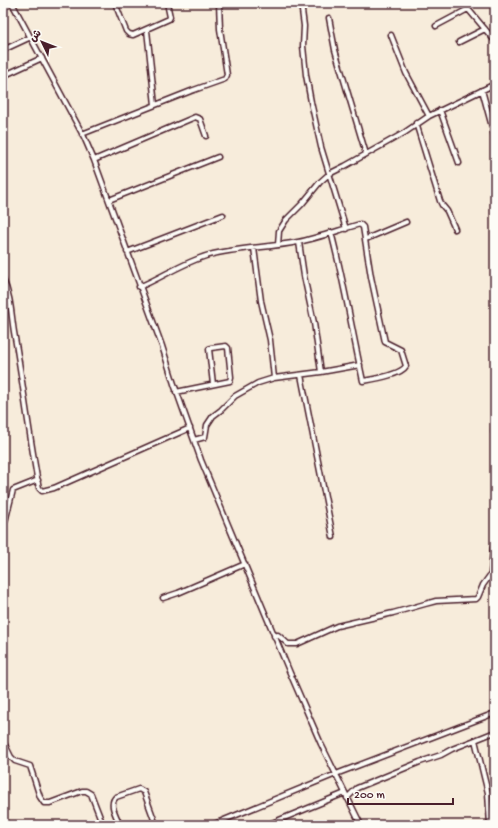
<svg xmlns="http://www.w3.org/2000/svg" width="498" height="828" font-family="'Gochi Hand','Playpen Sans Arabic',sans-serif">
  <style>
    .lines { fill: none; stroke-linecap: round; stroke-linejoin: round }
    .minor-casing { stroke: #4a1f2b; stroke-width: 7 }
    .minor { stroke: #fdfcf7; stroke-width: 4 }
  </style>
  <rect width="100%" height="100%" fill="#f7ecdb"/>
  <filter id="ink" filterUnits="userSpaceOnUse"><feTurbulence type="fractalNoise" baseFrequency=".025" numOctaves="2"/><feDisplacementMap in="SourceGraphic" scale="8" xChannelSelector="R" yChannelSelector="G"/><feConvolveMatrix kernelMatrix="1 2 1 2 8 2 1 2 1" color-interpolation-filters="sRGB"/></filter>
  <g filter="url(#ink)">
    <g class="lines">
      <defs>
        <path id="minor" d="M12,3L84,137L94,160L162,346L174,384L201,460L290,673L321,744L361,825
          M115,3L126,31L129,34L133,35L169,19L170,17L167,3
          M301,3L304,26L303,46L306,75L311,102L321,147L346,229
          M462,3L468,9L495,41
          M329,18L335,50L366,154
          M436,26L468,9
          M147,30L155,105
          M391,35L406,73L429,116
          M459,42L485,29
          M3,50L31,37
          M3,76L42,58
          M482,90L495,138
          M440,110L459,163
          M416,123L440,201L442,205L447,211L455,229
          M82,134L191,91L225,79L227,75L220,29L219,3
          M94,160L195,117L200,119L206,136
          M109,200L218,157
          M366,239L406,222
          M299,242L304,276L314,323L321,372
          M278,245L279,231L286,220L302,204L320,182L329,174L345,166L404,133L429,116L495,84
          M254,248L261,301L270,340L274,378
          M127,252L223,215
          M3,279C11,297 11,313 14,332C23,383 29,433 38,483L39,488L42,491L54,488L190,428
          M139,287C163,277 184,262 209,255C238,247 268,248 298,242C318,238 339,230 360,224L363,227L371,277L385,342L401,350L406,366C401,375 374,379 363,381C352,331 344,281 331,232
          M301,375L333,537
          M176,392L230,381L231,377L228,348L226,346L211,348L209,349L213,384
          M494,432L495,420
          M194,440L205,437L207,425L213,416L221,410L235,396L258,383L274,378L321,372L360,365
          M5,522L13,490L38,480
          M163,598L178,593L245,564
          M274,636L278,635L288,644H297L306,640L337,626L393,613L425,604L436,601L476,599L478,597L483,585L491,574L493,548
          M475,740L495,732
          M3,741L11,757L15,761L30,766L40,797L44,803H50L82,791H86L91,794L103,825
          M347,798L357,788L420,762L441,755L452,749L475,740L488,793L490,825
          M120,825C117,817 108,804 116,797L139,789L144,792L156,825
          M212,825L336,774L495,713
          M267,825L345,793"/>
      </defs>
      <use href="#minor" class="minor-casing"/>
      <use href="#minor" class="minor"/>
    </g>
  </g>
  <rect width="498" height="828" fill="none" stroke="#fdfcf7" stroke-width="16"/>
  <rect x="8" y="8" width="482" height="812" fill="none" stroke="#4a1f2b" stroke-width="1.5" filter="url(#ink)"/>
  <g transform="translate(42 42) rotate(313)" stroke="#fdfcf7" stroke-width="3" paint-order="stroke">
  <path d="M0-3L7 15L0 10L-7 15Z" fill="#4a1f2b"/>
  <text y="-6" font-size="11" font-weight="bold" text-anchor="middle" fill="#4a1f2b">ش</text>
  </g>
  <path d="M348 798v6h105v-6" fill="none" stroke="#4a1f2b" stroke-width="2"/>
  <text x="354" y="798" font-size="12" fill="#4a1f2b" stroke="#fdfcf7" stroke-width="3" paint-order="stroke">200 m</text>
</svg>
